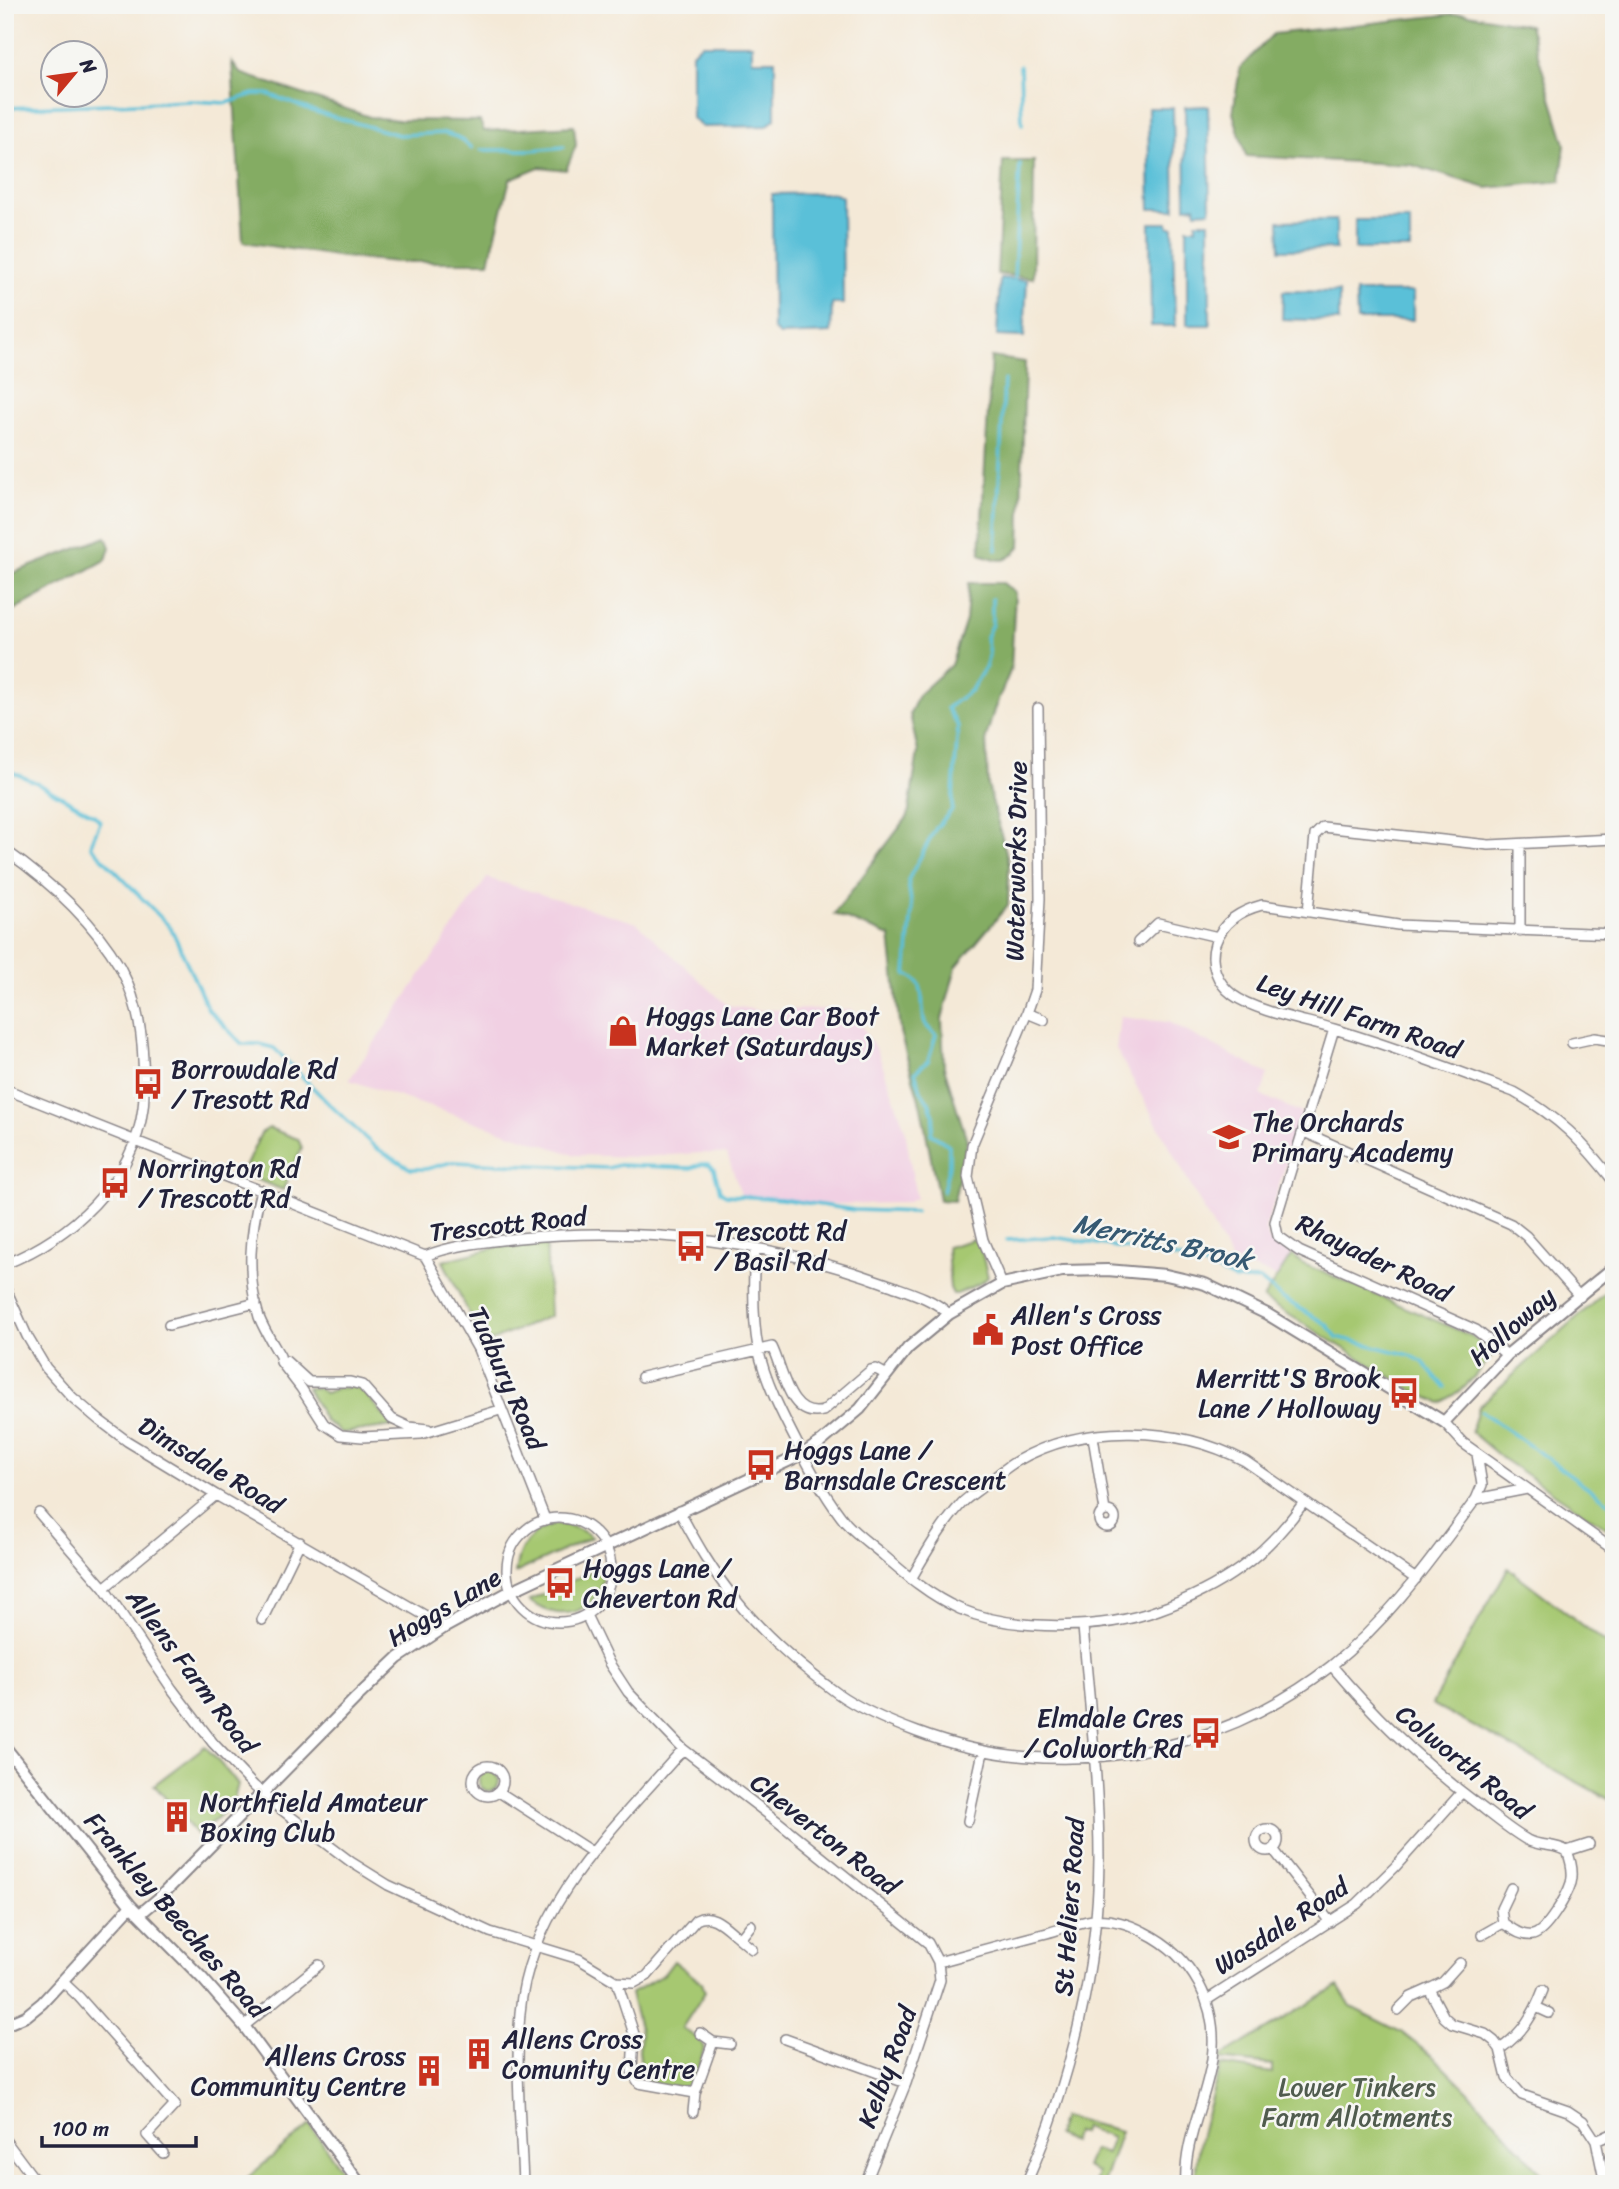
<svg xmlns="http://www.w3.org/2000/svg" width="1619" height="2189" font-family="Sriracha,sans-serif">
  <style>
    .built { fill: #f1d0e3 }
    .green { fill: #a6c871; stroke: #647556; stroke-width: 2 }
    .forest { fill: #84ac63; stroke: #53674f; stroke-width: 2 }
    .water { fill: #5ac0d8; stroke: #3e718a; stroke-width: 2 }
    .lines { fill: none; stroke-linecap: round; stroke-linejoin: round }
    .stream { stroke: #5ac0d8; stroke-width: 3.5 }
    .minor-casing { stroke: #8b8689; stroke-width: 12 }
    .tertiary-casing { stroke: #8b8689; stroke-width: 14 }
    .minor { stroke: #fff; stroke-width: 9 }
    .tertiary { stroke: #fff; stroke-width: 10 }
    .labels { text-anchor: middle; stroke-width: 5; stroke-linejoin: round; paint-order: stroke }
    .street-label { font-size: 26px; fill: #22223b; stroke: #f6f6f2 }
    .poi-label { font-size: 26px; fill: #22223b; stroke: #f6f6f2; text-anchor: start }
    .park-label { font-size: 26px; fill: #505c4e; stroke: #f6f6f2 }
    .water-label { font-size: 28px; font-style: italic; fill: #365972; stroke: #f6f6f2 }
  </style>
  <rect width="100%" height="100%" fill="#f6f6f2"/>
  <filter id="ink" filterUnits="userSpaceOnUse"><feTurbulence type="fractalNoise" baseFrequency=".0143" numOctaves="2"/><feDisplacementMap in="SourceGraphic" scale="14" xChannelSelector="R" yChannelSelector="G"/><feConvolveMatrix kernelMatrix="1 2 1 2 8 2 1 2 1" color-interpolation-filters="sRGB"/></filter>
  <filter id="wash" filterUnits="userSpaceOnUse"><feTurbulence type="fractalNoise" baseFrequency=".00686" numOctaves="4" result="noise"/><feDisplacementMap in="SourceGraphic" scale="28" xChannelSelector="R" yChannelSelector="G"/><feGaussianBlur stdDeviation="1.57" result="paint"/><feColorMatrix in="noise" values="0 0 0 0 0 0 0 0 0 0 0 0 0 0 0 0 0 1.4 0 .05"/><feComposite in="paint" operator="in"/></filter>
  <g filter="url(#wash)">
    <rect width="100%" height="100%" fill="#f4e9d7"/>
    <path class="built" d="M487,878L637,923L727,1005L756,1010L852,1009L878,1053L905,1129L916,1198L906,1203L830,1204L742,1197L727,1154L701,1153L640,1157L575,1155L349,1080Z
      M1120,1017L1168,1022L1268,1074L1261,1095L1302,1113L1265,1229L1270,1242L1292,1254L1279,1277L1232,1261L1116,1049Z"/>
    <path class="green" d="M269,1128L298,1139L302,1148L283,1190L242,1174L261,1133Z
      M978,1238L988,1277L983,1282L957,1294H953L950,1288L947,1247Z
      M546,1243L550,1316L484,1344L443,1261L502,1246Z
      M1292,1254L1301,1263L1472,1336L1493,1355L1465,1387L1441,1403L1419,1394L1263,1299Z
      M1614,1284V1533L1503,1459L1471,1432L1479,1406Z
      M354,1387L363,1391L393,1426L342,1433L325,1421L307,1388H318L325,1393L337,1388Z
      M555,1524C570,1525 579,1528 592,1537L515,1573C518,1547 529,1532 555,1524Z
      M605,1565C603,1610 565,1627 529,1601Z
      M1508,1568L1614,1649V1802L1432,1704Z
      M205,1746L238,1784L233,1803L198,1836L154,1785Z
      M479 1781a10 10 0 1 1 20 0a10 10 0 1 1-20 0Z
      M674,1961L702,1983L705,1992L682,2028L700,2040L704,2048L694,2088L661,2086L642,2077L639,2050L641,2035L630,1994L664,1974Z
      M1338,1986L1351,2007L1401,2032L1439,2062L1469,2092L1551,2184H1196C1194,2145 1210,2102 1221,2065L1273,2073V2065L1217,2059Z
      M1062,2117L1121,2131L1103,2184H1094L1097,2172L1086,2167L1093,2150L1106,2154L1112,2138L1084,2127L1082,2133L1076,2132L1072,2142L1056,2135Z
      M310,2125L348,2180L342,2184H240Z"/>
    <path class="forest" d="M1463,13L1529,25L1565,144L1561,181L1486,188L1412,165L1246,156L1233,113L1240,68L1273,34Z
      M232,62L240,73L370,117L399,120L480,121L484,131L574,126L576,145L566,170L539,167L510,179L489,262H397L343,257L243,242Z
      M1003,161H1034L1033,278L997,274Z
      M991,357L1025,362L1020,547C1005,565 1000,561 980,554Z
      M106,537L110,547L106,560L5,615V576Z
      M969,583H1003L1015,593L1011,669L994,710L986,738L988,785L1009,864L1008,905L956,967L942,1019L944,1067L967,1140L954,1201L939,1200L921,1107L900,1032L890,936L834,914L908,816L918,752L910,714L918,695L951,665L966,620Z"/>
    <path class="water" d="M701,44H752V60H775V119L767,126L702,127L692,118V53Z
      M1208,106L1210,211L1196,212L1195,206L1186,207L1185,107Z
      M1148,108H1173L1175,209H1150Z
      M833,193L842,197L843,304H832L831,333L779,335L773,329L772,194Z
      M1336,220V249L1280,250L1279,221Z
      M1355,220H1410V249H1355Z
      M1196,222H1209L1210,325H1187V228H1196Z
      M1150,223H1168L1169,227H1173L1175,326H1151Z
      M1000,278L1027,280L1024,337L997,336Z
      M1283,291L1339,292V321L1282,319Z
      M1356,292H1413V320H1357Z"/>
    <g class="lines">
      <path class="stream" d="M1020,66L1022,124
        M5,108L192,101L227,103L253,94H268L313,111L399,135L444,133L457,137L472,148
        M481,150H531L564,147
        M1014,279L1020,164
        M996,550L1004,380
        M5,769L37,783L94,815L100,821C98,831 92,837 91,846L171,928L208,1009L242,1044H259L274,1048L329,1104L376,1148L411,1169H426L452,1162L608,1168L619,1165L691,1168L702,1164H709L714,1169L720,1191L726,1195L781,1199L854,1210L915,1212
        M943,1192L949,1165V1145L931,1134L934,1116L929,1103L921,1091L915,1072L928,1061L936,1035C933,1032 926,1027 925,1023C919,1007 929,981 906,974L912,910L908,880L936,828L952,810L958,726L947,708L971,690L986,666L989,654L986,637L992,624V599
        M1007,1240L1053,1237L1106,1245L1182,1259L1214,1269L1236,1280H1260L1282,1298L1326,1324L1337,1337L1410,1355L1423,1362L1445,1388
        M1481,1411L1614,1506"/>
    </g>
  </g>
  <g filter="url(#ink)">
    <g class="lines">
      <defs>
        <path id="minor" d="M5,850C49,881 93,921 120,967C135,995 142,1029 143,1060C144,1075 145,1092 143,1108C134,1181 70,1238 5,1264
          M1308,912L1315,835L1323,827L1489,845L1614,839
          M1520,931V844
          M1614,934L1398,925L1262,905C1240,911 1223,921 1215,944C1209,963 1217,983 1233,995C1254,1011 1308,1021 1334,1029C1395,1047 1455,1070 1514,1092C1560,1118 1582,1141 1614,1182
          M1138,942L1158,923L1218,937
          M1027,1013L1044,1020
          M1334,1029L1275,1222L1278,1236L1299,1251L1476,1330L1507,1355
          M1572,1043L1595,1038L1614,1041
          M5,1089L425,1256C455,1244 487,1242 519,1238C643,1226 771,1241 887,1284C909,1292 932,1298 949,1314
          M1304,1132L1511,1224L1526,1236L1580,1297
          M261,1190C250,1233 246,1274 259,1317C264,1330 273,1344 280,1356L281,1362L301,1388L324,1424L341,1435L362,1437L421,1434L500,1410
          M755,1248C753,1281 752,1315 758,1348C765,1381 781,1412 796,1441C810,1469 826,1499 846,1523C856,1534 870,1544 882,1554C906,1575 930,1596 960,1609C1014,1632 1104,1630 1158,1610C1221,1588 1265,1557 1304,1502
          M425,1256L478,1349L545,1519
          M1002,1284L983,1240L968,1177L972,1145L1027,1013L1035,990L1040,899L1038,708
          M5,1287L27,1336L46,1368L72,1397L99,1420L127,1441L216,1495L445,1627
          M169,1325L256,1303
          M286,1361L309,1382H350L362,1385L392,1419L409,1427L428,1429
          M642,1377L772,1347C783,1369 789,1420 823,1411L871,1370L876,1369L887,1375
          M1444,1422L1463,1443L1614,1550
          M1093,1437L1105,1511
          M216,1495L104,1588L172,1689L213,1743L254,1786L278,1807L351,1862L388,1885L490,1932L579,1959L617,1982L634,1983L647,1976L696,1920C713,1911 726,1928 740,1939L751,1925
          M1476,1499L1527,1489
          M679,1511C696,1542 713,1573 736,1600C764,1635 800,1666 837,1693C861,1710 890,1722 917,1732C1056,1784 1215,1757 1331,1666C1389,1620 1432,1558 1476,1499L1482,1485L1477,1454
          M1099 1519a8 8 0 1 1 16 0a8 8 0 1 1-16 0Z
          M39,1513L104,1588
          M507 1570a52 52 0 1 1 104 0a52 52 0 1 1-104 0Z
          M911,1579C926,1553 941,1526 962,1503C969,1496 979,1490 987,1483C997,1476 1006,1467 1017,1461C1084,1422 1178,1426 1245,1461L1416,1579
          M586,1615L609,1663L628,1692L683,1749L777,1821L928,1943L938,1962C975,1952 1011,1942 1047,1933C1062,1929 1078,1922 1093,1920C1110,1918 1130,1924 1144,1932C1193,1956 1219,2005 1212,2059C1206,2101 1183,2141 1186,2184
          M262,1620L300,1542
          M1332,1666C1376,1718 1420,1761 1475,1802C1492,1815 1508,1829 1527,1840C1540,1847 1554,1843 1567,1851L1589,1844
          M473 1781a15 15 0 1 1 30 0a15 15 0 1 1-30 0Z
          M499,1792L592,1852
          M968,1821L983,1752
          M1256 1840a11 11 0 1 1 22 0a11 11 0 1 1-22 0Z
          M1273,1849L1330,1922
          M1503,1923L1501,1909L1511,1888
          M1482,1935L1503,1923C1512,1929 1522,1937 1533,1935C1546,1932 1567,1896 1571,1883C1574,1872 1571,1861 1567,1851
          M740,1939L752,1949
          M62,1981L79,1997L175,2105L147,2135L163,2153
          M617,1982L634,2034L632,2072L639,2083L695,2093L713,2042L700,2033
          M1429,1989L1443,1982L1460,1963
          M1207,2000L1357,1904L1395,1867L1462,1792
          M1536,2007L1549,2013
          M1398,2010L1411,1997L1429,1989L1444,2017L1452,2024L1485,2034L1494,2041L1500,2049L1507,2078L1522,2095L1568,2111L1583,2121L1596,2141L1605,2184
          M244,2026L319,1965
          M785,2039L906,2083
          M713,2042L730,2044
          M1500,2049C1522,2034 1534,2014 1543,1990
          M693,2112L695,2093
          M5,2140L32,2176L36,2184
          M1596,2141L1614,2133
          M523,2184C521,2127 515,2069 520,2013C529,1905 616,1826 683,1749
          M865,2184L906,2083L940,1980L938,1962
          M1026,2184C1070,2083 1098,1969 1099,1859C1099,1781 1089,1703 1083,1626"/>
        <path id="tertiary" d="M5,1747L131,1906L203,1979L244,2026L360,2184
          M140,1914L159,1898L356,1698L398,1658L445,1627L511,1591L803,1454L821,1442L860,1409L908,1348L949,1314L1002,1284L1062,1271L1107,1270L1166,1275L1205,1284L1267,1314L1444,1422L1507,1355L1614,1267
          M5,2025L26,2016L42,2003L131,1906"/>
      </defs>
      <use href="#minor" class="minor-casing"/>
      <use href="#tertiary" class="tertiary-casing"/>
      <use href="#minor" class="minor"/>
      <use href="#tertiary" class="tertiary"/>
    </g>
  </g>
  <defs>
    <symbol id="shop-bare" viewBox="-9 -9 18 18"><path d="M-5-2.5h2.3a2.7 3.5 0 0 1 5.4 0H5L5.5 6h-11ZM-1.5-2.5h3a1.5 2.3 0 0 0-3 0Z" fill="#c8321e" stroke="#f6f6f2" stroke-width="2.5" paint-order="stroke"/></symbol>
    <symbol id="bus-bare" viewBox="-9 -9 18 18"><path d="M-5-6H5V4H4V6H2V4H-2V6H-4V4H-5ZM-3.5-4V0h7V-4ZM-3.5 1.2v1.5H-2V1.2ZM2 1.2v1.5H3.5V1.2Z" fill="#c8321e" stroke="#f6f6f2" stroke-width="2.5" paint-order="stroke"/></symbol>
    <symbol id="school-bare" viewBox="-9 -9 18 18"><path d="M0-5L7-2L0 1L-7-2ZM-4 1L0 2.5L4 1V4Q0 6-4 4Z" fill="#c8321e" stroke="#f6f6f2" stroke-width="2.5" paint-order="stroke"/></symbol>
    <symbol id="civic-bare" viewBox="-9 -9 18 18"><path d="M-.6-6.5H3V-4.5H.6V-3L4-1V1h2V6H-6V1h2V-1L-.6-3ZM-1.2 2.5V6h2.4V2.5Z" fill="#c8321e" stroke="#f6f6f2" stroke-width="2.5" paint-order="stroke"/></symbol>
    <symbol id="building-bare" viewBox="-9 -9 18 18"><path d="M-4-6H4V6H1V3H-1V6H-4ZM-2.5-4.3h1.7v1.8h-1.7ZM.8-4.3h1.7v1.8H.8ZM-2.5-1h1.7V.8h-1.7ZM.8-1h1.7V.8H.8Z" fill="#c8321e" stroke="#f6f6f2" stroke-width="2.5" paint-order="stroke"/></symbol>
  </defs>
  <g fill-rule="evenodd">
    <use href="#shop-bare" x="601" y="1009" width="44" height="44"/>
    <use href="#bus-bare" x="126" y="1062" width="44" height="44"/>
    <use href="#school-bare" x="1207" y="1115" width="44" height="44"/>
    <use href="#bus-bare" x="93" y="1161" width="44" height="44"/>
    <use href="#bus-bare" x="669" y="1224" width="44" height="44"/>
    <use href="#civic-bare" x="966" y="1308" width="44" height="44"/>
    <use href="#bus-bare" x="1382" y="1371" width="44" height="44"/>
    <use href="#bus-bare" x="739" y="1443" width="44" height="44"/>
    <use href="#bus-bare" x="538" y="1561" width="44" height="44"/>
    <use href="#bus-bare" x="1184" y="1711" width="44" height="44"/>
    <use href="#building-bare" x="155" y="1795" width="44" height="44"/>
    <use href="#building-bare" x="457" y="2032" width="44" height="44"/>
    <use href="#building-bare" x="407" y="2049" width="44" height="44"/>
  </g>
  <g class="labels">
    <g class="street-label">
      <text transform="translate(1016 861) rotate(-89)" y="9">Waterworks Drive</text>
      <text transform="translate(1359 1016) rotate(19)" y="9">Ley Hill Farm Road</text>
      <text transform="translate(508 1224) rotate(-6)" y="9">Trescott Road</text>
      <text transform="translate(1374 1258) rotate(26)" y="9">Rhayader Road</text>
      <text transform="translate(1512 1326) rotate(-41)" y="9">Holloway</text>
      <text transform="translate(507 1378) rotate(66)" y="9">Tudbury Road</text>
      <text transform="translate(211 1465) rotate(31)" y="9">Dimsdale Road</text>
      <text transform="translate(444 1607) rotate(-31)" y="9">Hoggs Lane</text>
      <text transform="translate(192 1671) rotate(53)" y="9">Allens Farm Road</text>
      <text transform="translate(1464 1762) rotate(39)" y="9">Colworth Road</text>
      <text transform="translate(825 1834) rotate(38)" y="9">Cheverton Road</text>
      <text transform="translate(1069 1907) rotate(-86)" y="9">St Heliers Road</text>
      <text transform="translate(176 1915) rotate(49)" y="9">Frankley Beeches Road</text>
      <text transform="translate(1281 1926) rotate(-33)" y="9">Wasdale Road</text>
      <text transform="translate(887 2067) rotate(-70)" y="9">Kelby Road</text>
    </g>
    <g class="poi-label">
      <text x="646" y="1025">Hoggs Lane Car Boot<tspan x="646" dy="30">Market (Saturdays)</tspan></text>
      <text x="171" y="1078">Borrowdale Rd<tspan x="171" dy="30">/ Tresott Rd</tspan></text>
      <text x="1252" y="1131">The Orchards<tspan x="1252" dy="30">Primary Academy</tspan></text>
      <text x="138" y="1177">Norrington Rd<tspan x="138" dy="30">/ Trescott Rd</tspan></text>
      <text x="714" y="1240">Trescott Rd<tspan x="714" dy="30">/ Basil Rd</tspan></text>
      <text x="1011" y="1324">Allen's Cross<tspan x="1011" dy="30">Post Office</tspan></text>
      <text x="1381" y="1387" text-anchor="end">Merritt'S Brook<tspan x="1381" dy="30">Lane / Holloway</tspan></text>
      <text x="784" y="1459">Hoggs Lane /<tspan x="784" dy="30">Barnsdale Crescent</tspan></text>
      <text x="583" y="1577">Hoggs Lane /<tspan x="583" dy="30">Cheverton Rd</tspan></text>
      <text x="1183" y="1727" text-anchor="end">Elmdale Cres<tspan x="1183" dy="30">/ Colworth Rd</tspan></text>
      <text x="200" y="1811">Northfield Amateur<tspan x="200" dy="30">Boxing Club</tspan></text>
      <text x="502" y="2048">Allens Cross<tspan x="502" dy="30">Comunity Centre</tspan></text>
      <text x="406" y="2065" text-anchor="end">Allens Cross<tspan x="406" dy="30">Community Centre</tspan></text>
    </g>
    <g class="park-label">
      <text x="1357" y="2096">Lower Tinkers<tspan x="1357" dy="30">Farm Allotments</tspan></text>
    </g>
    <g class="water-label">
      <text transform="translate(1163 1241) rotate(12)" y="10">Merritts Brook</text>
    </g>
  </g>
  <rect width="1619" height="2189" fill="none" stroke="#f6f6f2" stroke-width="28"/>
  <g transform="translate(74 74) rotate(61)"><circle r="33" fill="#f6f6f2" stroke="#a1a1a9" stroke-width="2"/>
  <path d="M0-5L12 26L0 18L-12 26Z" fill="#c8321e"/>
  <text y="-10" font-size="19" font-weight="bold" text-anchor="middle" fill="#22223b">N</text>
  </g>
  <path d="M42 2136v10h154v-10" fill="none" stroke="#22223b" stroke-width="3.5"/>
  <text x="52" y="2136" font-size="21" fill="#22223b" stroke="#f6f6f2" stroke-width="5" paint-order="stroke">100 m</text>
</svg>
